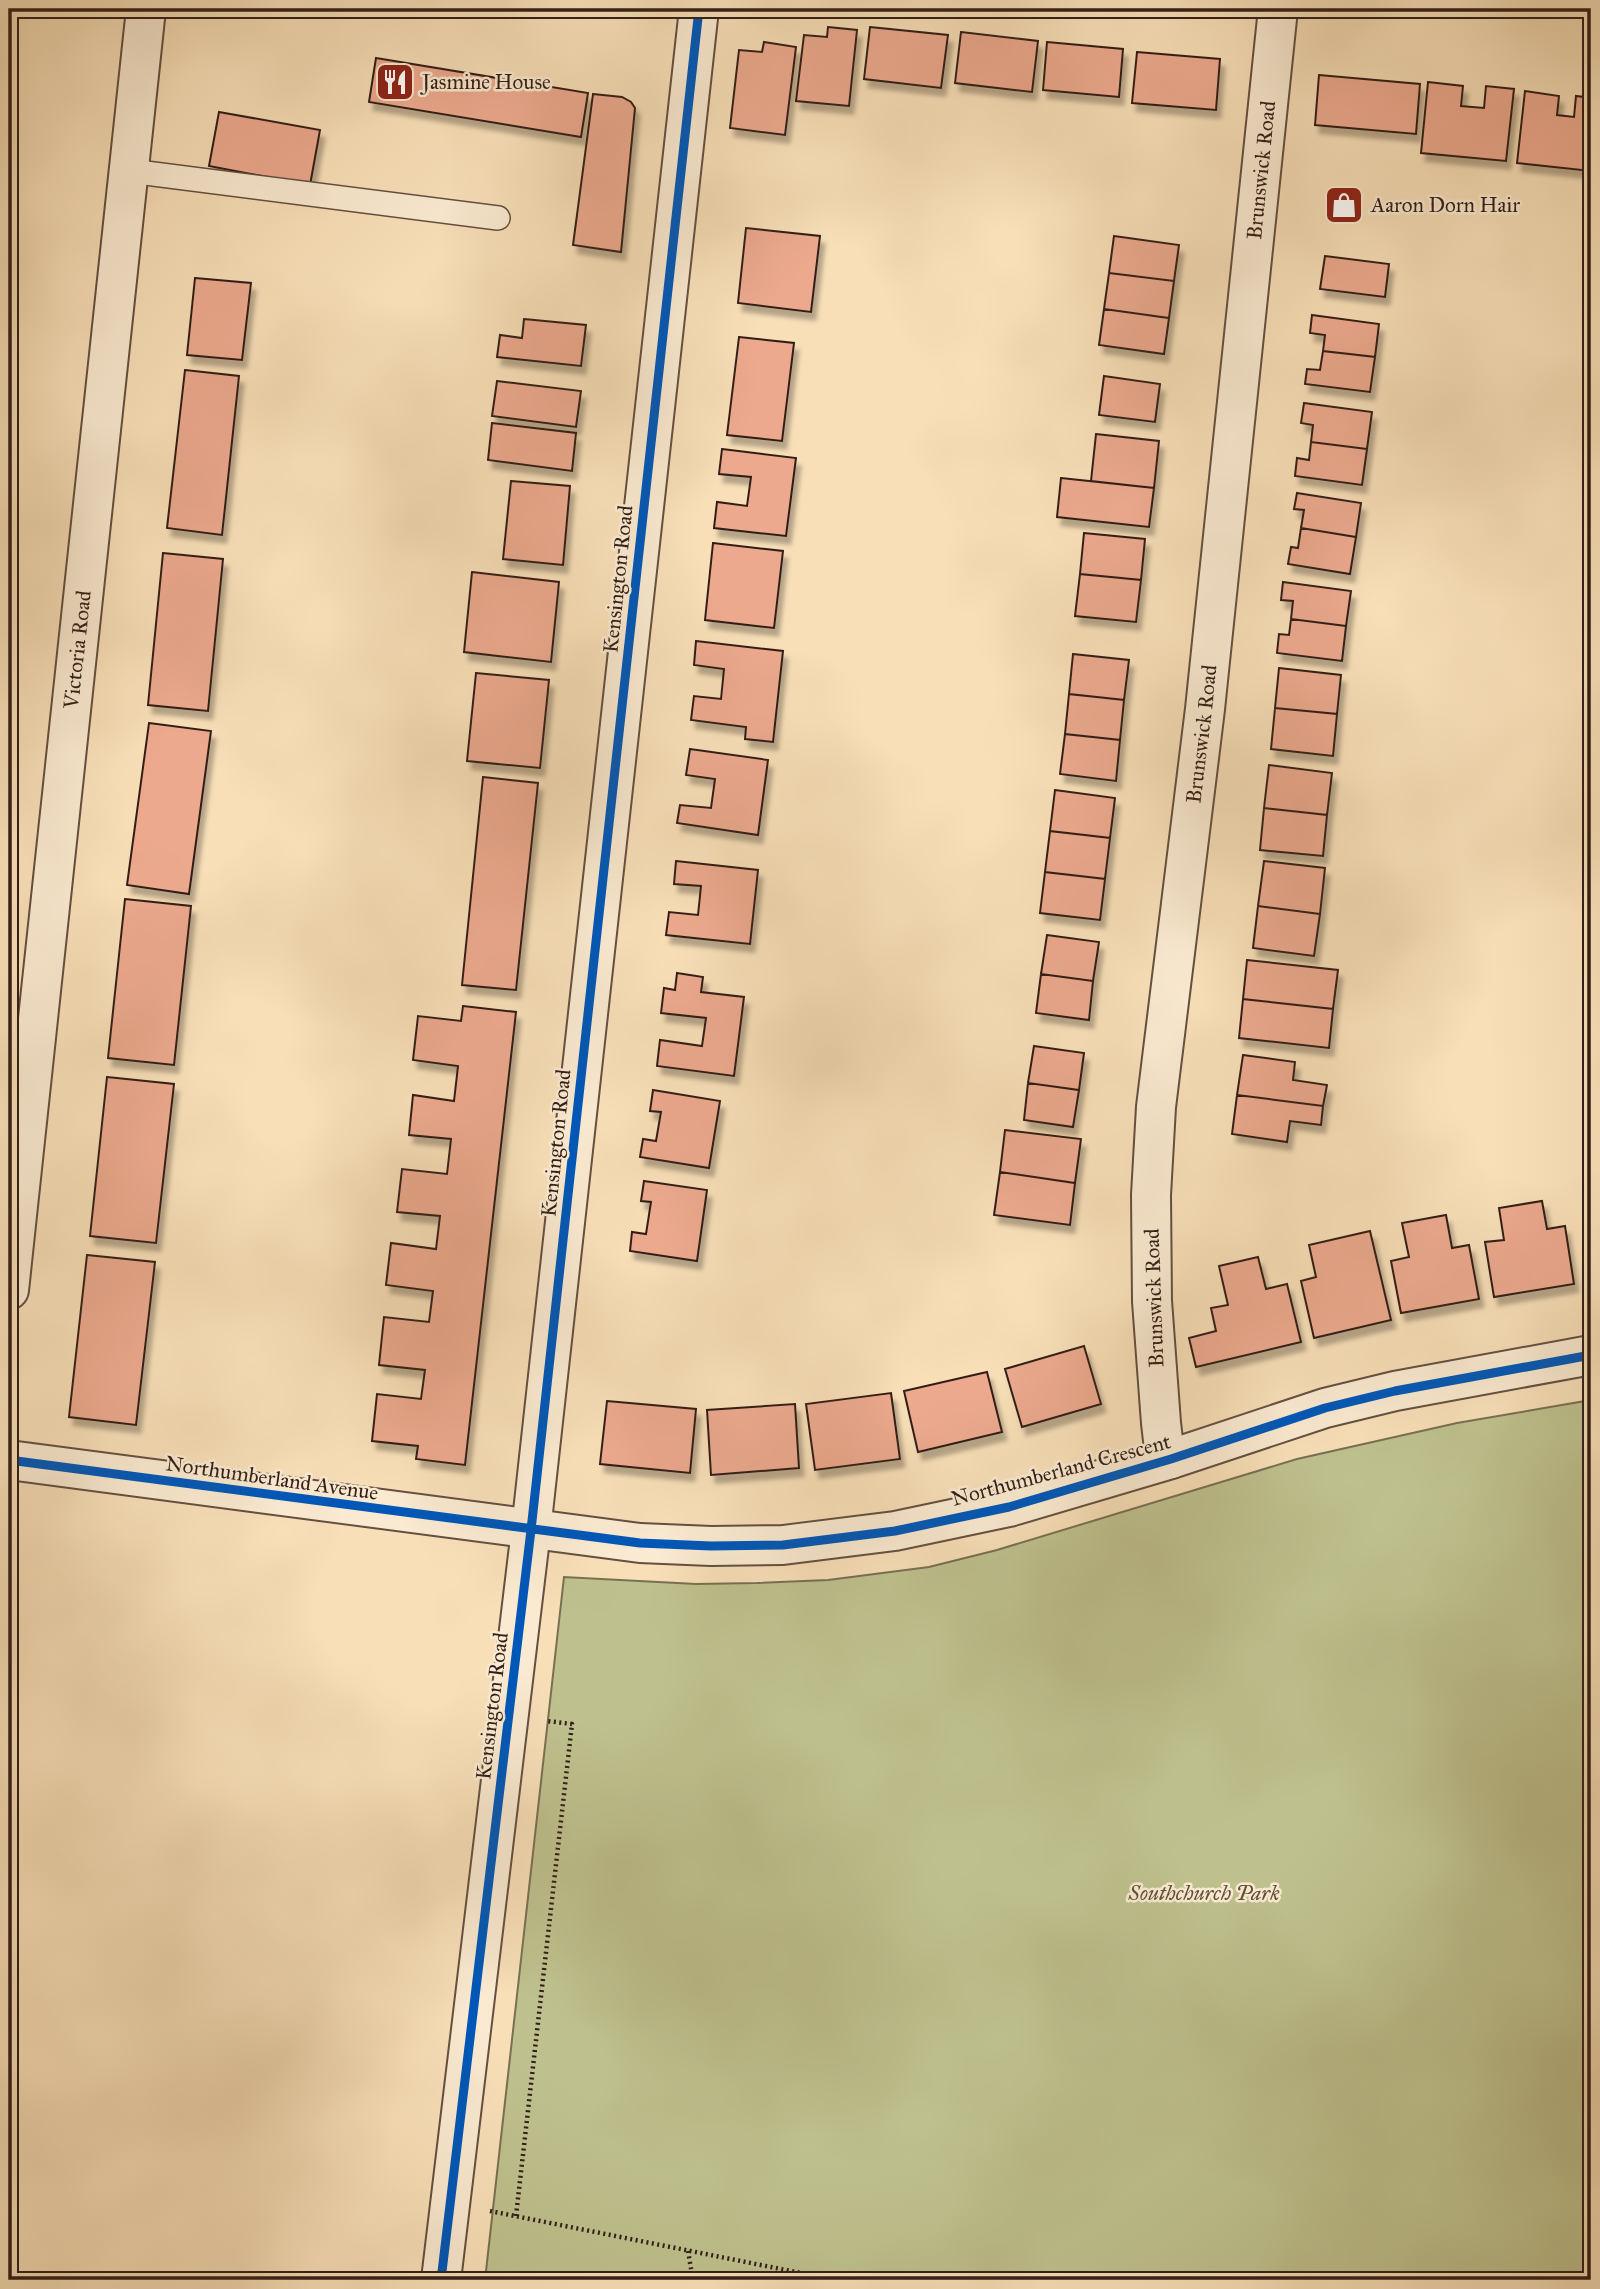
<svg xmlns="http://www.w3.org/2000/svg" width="1600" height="2289" font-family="'IM FELL Great Primer',serif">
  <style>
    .green { fill: #bec18e; stroke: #787053; stroke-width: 2 }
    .building { fill: #eca98e; stroke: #331f18; stroke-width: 2; filter: url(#shadow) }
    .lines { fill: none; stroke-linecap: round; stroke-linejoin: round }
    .service-casing { stroke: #644f40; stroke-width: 26 }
    .minor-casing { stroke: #644f40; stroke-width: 42 }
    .path { stroke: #331f18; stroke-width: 4.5; stroke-dasharray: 2 3.5; stroke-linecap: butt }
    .service { stroke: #faead1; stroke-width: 23 }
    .minor { stroke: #faead1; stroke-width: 38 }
    .cycleway-casing { stroke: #faead1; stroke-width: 13 }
    .cycleway { stroke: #0057b8; stroke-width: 9 }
    .labels { text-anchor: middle; stroke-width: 5; stroke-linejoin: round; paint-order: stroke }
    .poi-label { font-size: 21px; fill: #331f18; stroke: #faead1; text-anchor: start }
    .street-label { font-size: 21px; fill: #331f18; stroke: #faead1 }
    .park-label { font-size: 21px; font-style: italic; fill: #5d503b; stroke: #faead1 }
  </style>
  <defs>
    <filter id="shadow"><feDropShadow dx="4.5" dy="8" stdDeviation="2" flood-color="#0004"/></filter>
  </defs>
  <rect width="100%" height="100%" fill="#f8dfb8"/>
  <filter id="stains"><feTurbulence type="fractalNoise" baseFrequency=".00286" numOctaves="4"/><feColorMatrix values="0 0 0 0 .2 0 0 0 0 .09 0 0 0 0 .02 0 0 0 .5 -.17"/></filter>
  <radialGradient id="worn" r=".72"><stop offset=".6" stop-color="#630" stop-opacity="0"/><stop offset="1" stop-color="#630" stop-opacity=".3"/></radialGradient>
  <path class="green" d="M1591,1400V2280H485L564,1577L696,1584L757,1583L828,1580L929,1567L997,1550L1297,1459L1457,1423Z"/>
  <path class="building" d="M828,27L857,30L849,106L796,101L804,35L827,37Z
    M870,27L948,35L941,88L864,79Z
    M961,32L1038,41L1032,92L955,83Z
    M764,42L796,47L785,135L730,128L739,50L762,52Z
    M1047,42L1123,49L1119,97L1043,90Z
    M1137,52L1220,59L1216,110L1132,103Z
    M376,58L588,93L581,137L369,102Z
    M1319,75L1420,84L1416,134L1315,125Z
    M1428,82L1463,86L1461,106L1484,108L1486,86L1514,89L1506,161L1421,153Z
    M1525,91L1559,96L1557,115L1574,117L1576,96L1591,98V171L1517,163Z
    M593,94L622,97L631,102L635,108L621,252L573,245Z
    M219,112L320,130L310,185L209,166Z
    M746,228L820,236L811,312L738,303Z
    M1114,236L1179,245L1174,281L1109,273Z
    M1325,256L1389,264L1385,297L1320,289Z
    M1109,273L1174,281L1169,318L1104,309Z
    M195,278L251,283L242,360L187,355Z
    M1104,309L1169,318L1164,354L1099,345Z
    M1312,315L1379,324L1375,357L1323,351L1325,335L1310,333Z
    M524,319L586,325L581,366L497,357L500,335L522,338Z
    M739,337L794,343L782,441L727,435Z
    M1323,351L1375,357L1370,392L1305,384L1307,369L1320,370Z
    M185,370L239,376L222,535L167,528Z
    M1104,376L1160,384L1155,422L1099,415Z
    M497,381L581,391L576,427L492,416Z
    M1304,403L1372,412L1367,449L1311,442L1313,425L1301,423Z
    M492,423L576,433L572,471L488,460Z
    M1096,434L1159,441L1154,488L1091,481Z
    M1311,442L1367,449L1362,485L1295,476L1297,458L1309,460Z
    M722,449L796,458L786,536L714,528L717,502L747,506L751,477L719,474Z
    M1061,478L1154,488L1149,527L1057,517Z
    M511,481L570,486L563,565L503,559Z
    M1297,493L1361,503L1356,537L1301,528L1304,510L1294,509Z
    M1301,528L1356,537L1350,574L1288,564L1291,547L1298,548Z
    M1084,533L1145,539L1141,580L1080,574Z
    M713,543L783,551L774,628L705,620Z
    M163,553L223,559L208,711L148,705Z
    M472,572L559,582L551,662L464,652Z
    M1080,574L1141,580L1136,622L1075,616Z
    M1283,582L1351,591L1346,626L1291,619L1293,601L1281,600Z
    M1291,619L1346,626L1342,661L1277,653L1279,634L1289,635Z
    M696,641L783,651L773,742L745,739L746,727L691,720L694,696L721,699L724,669L694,665Z
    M1073,654L1129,660L1124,700L1069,694Z
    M1279,668L1341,675L1337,714L1275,708Z
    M476,673L549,680L540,768L467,761Z
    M1069,694L1124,700L1120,740L1065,734Z
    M1275,708L1337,714L1333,756L1271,749Z
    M149,723L211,731L189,894L127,885Z
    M1065,734L1120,740L1116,781L1060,774Z
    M690,749L768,760L758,835L677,823L680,805L711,808L715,779L686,775Z
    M1269,765L1332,773L1327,815L1264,808Z
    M483,777L538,783L516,990L462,985Z
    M1055,790L1115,798L1110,838L1050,831Z
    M1264,808L1327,815L1323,856L1260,850Z
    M1050,831L1110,838L1105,879L1045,872Z
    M676,861L758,870L750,944L666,935L669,912L698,915L701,886L674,884Z
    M1264,861L1325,868L1320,914L1258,906Z
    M1045,872L1105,879L1100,920L1040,913Z
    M125,899L191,906L174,1065L108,1058Z
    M1258,906L1320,914L1314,956L1253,948Z
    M1047,935L1099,942L1093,981L1041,974Z
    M1247,960L1338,970L1333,1009L1243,999Z
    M677,973L703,977L701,992L744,997L734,1076L657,1066L660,1040L702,1046L706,1018L661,1013L664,988L675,990Z
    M1041,974L1093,981L1089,1020L1036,1013Z
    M1243,999L1333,1009L1329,1048L1239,1038Z
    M463,1006L516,1012L465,1465L416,1459L418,1446L372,1441L377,1394L421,1399L425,1370L379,1365L384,1317L429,1322L433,1291L386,1285L391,1243L436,1249L440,1216L397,1212L402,1169L447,1174L451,1139L409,1135L413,1095L454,1101L458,1066L413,1060L418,1016L461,1021Z
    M1034,1046L1084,1053L1079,1090L1028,1083Z
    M1243,1055L1295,1062L1293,1080L1327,1085L1323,1106L1237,1095Z
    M107,1077L174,1084L156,1243L90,1236Z
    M1028,1083L1079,1090L1073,1127L1024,1120Z
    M653,1090L720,1101L709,1168L640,1157L643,1139L656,1141L661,1112L650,1111Z
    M1237,1095L1323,1106L1321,1125L1290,1121L1287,1142L1232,1134Z
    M1005,1130L1081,1139L1075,1183L1000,1172Z
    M1000,1172L1075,1183L1070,1225L994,1215Z
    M644,1181L707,1190L697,1261L630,1251L632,1232L646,1234L651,1202L641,1201Z
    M1542,1201L1547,1229L1565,1226L1574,1284L1494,1297L1485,1242L1504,1240L1499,1208Z
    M1446,1215L1452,1248L1469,1245L1479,1299L1401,1313L1391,1261L1409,1257L1402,1223Z
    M1591,1223V1282L1584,1224Z
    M1370,1231L1391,1320L1314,1338L1301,1281L1316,1277L1309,1245Z
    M87,1255L155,1262L136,1425L69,1417Z
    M1258,1257L1266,1289L1287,1284L1301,1342L1196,1367L1189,1338L1216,1331L1211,1308L1228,1305L1219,1266Z
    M1084,1346L1101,1404L1022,1427L1005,1369Z
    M987,1372L1002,1432L918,1452L904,1391Z
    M891,1393L900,1459L815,1470L806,1404Z
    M607,1401L696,1409L690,1473L600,1464Z
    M795,1404L799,1468L711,1475L707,1410Z"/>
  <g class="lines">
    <defs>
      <path id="service" d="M130,171L498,218"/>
      <g id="minor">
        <path id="s1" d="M9,1290C51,862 104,436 146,9"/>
        <path id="s2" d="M1171,1459L1163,1440L1161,1423L1152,1301L1151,1195L1156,1107L1205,709L1278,9"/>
        <path d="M9,1460L640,1543L711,1546L783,1545L895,1531L1009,1507L1171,1459L1325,1408L1395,1391L1591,1355"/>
        <path d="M441,2280L531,1530L699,9"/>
      </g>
    </defs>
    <use href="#service" class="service-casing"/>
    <use href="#minor" class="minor-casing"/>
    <path class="path" d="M490,2211L836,2280
      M516,2216L572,1724L547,1721
      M688,2251L693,2280"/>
    <use href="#service" class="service"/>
    <use href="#minor" class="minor"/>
    <defs>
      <path id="cycleway" d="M9,1460L640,1543L711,1546L783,1545L895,1531L1009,1507L1171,1459L1325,1408L1395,1391L1591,1355
        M441,2280L531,1530L699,9"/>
    </defs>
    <use href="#cycleway" class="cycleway-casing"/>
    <use href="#cycleway" class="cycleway"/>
  </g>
  <defs>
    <symbol id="restaurant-square" viewBox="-11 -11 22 22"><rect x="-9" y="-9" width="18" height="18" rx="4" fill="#8f2418" stroke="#faead1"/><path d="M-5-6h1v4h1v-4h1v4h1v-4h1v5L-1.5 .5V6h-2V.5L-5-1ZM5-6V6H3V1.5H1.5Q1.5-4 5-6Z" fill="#fff"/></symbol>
    <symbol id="shop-square" viewBox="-11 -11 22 22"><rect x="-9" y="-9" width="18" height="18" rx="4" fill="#8f2418" stroke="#faead1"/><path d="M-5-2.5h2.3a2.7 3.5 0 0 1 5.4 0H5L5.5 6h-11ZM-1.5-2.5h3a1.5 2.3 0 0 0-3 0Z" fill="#fff"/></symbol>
  </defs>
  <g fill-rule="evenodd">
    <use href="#restaurant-square" x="373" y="60" width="44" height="44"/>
    <use href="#shop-square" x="1322" y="183" width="44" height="44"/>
  </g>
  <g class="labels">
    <g class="poi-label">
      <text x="422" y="89">Jasmine House</text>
      <text x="1371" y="212">Aaron Dorn Hair</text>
    </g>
    <g class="street-label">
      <text dy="7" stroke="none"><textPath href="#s2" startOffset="1297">Brunswick Road</textPath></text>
      <text transform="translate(618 579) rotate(-84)" y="7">Kensington Road</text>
      <text dy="7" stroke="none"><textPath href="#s1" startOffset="644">Victoria Road</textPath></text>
      <text dy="7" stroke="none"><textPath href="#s2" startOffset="730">Brunswick Road</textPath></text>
      <text transform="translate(556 1143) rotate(-84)" y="7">Kensington Road</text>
      <text transform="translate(1154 1298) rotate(-92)" y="7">Brunswick Road</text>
      <text transform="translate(1061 1470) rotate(-15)" y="7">Northumberland Crescent</text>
      <text transform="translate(272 1478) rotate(8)" y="7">Northumberland Avenue</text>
      <text transform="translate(492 1706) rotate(-83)" y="7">Kensington Road</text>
    </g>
    <g class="park-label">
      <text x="1204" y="1900">Southchurch Park</text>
    </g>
  </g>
  <rect width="1600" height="2289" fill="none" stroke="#f8dfb8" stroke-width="35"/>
  <rect x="10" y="10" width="1579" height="2268" fill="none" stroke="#331f18" stroke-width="3.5"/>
  <rect x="18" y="18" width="1565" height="2254" fill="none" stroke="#331f18" stroke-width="2"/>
  <rect width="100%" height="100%" filter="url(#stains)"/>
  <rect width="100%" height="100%" fill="url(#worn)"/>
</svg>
